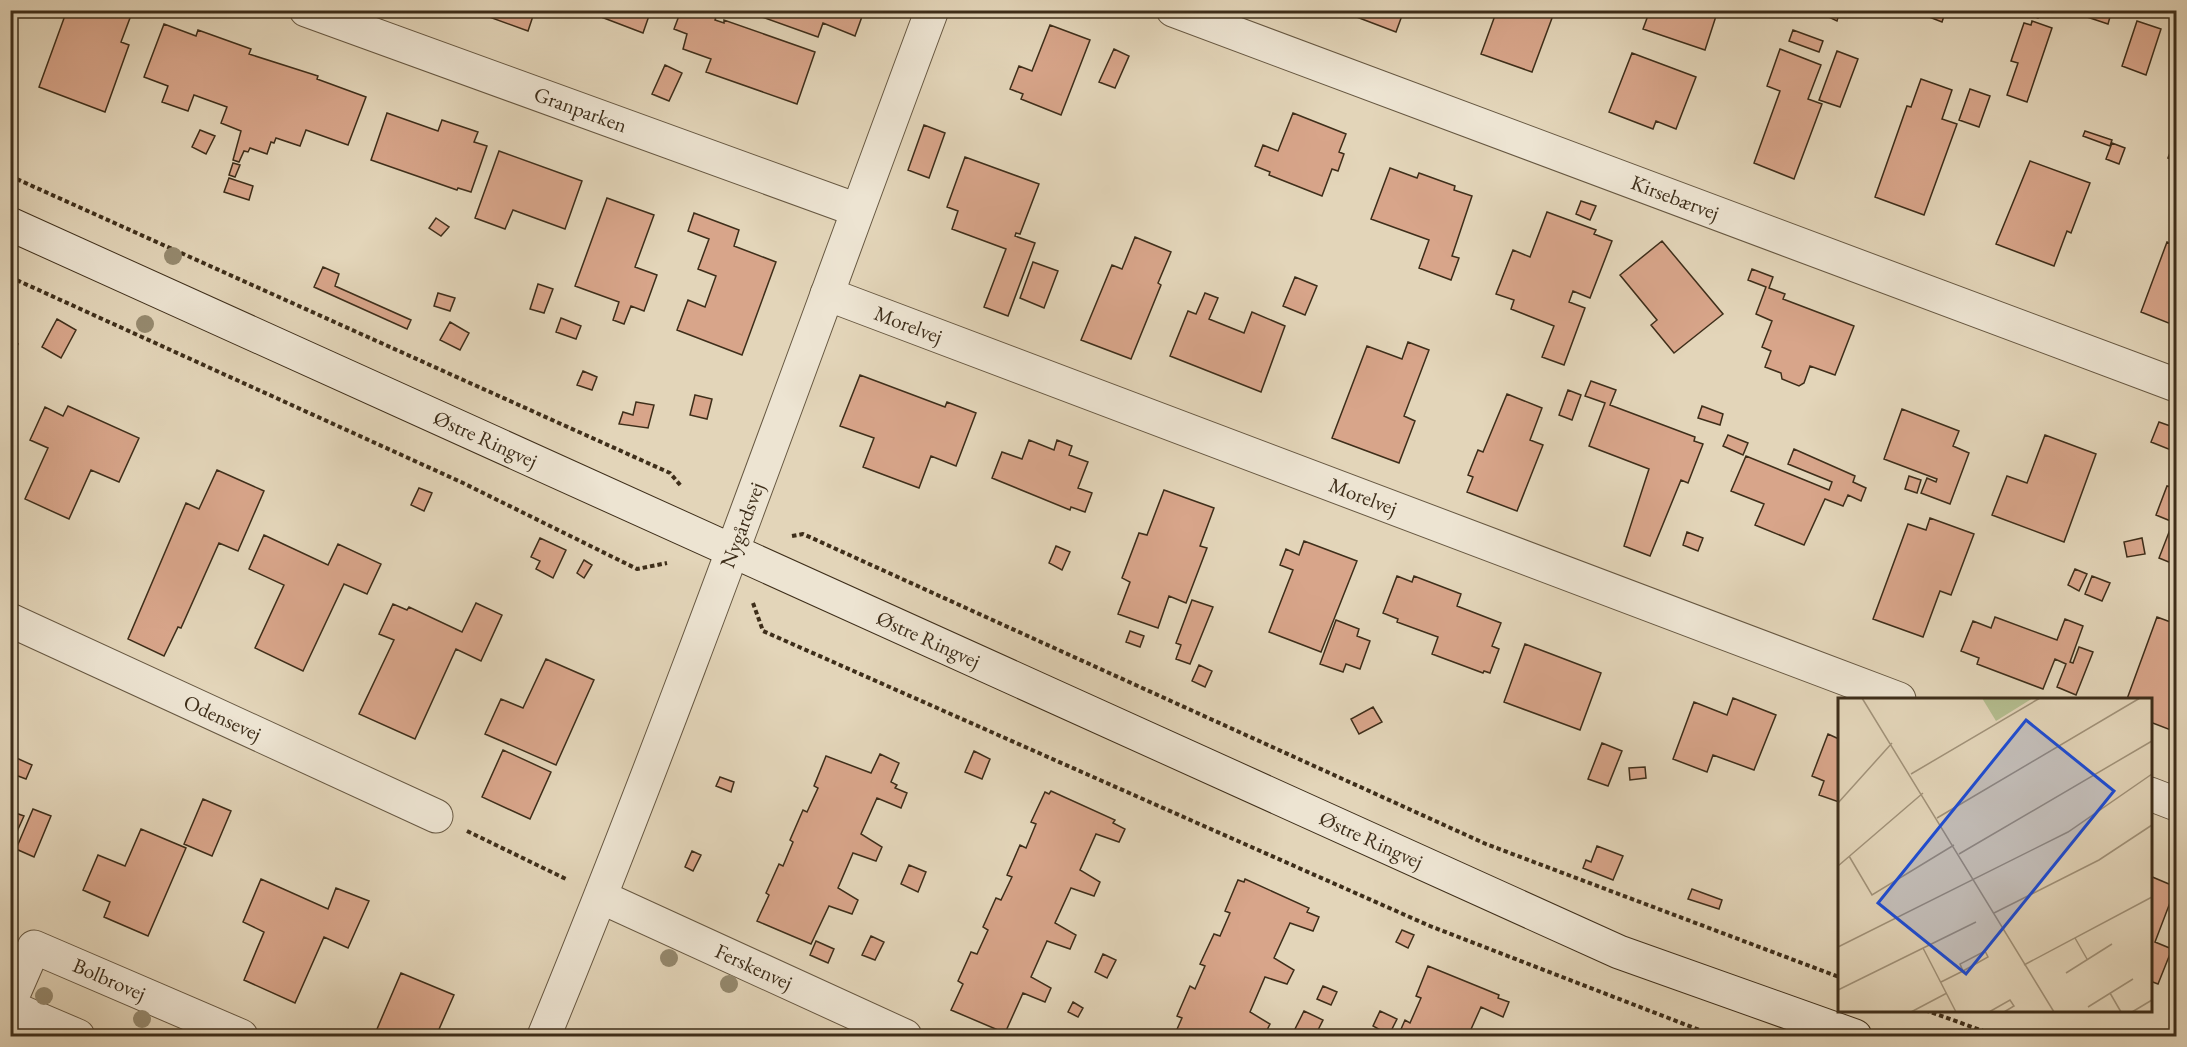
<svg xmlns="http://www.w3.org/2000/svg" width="2187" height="1047" font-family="'EB Garamond',serif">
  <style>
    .building { fill: #d8a58a; stroke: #3e2e1a; stroke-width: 1.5 }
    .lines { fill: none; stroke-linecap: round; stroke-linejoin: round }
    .street-casing { stroke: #675842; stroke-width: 35 }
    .secondary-casing { stroke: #3e2e1a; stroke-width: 35 }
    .path { stroke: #3e2e1a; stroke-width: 4; stroke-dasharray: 4.5 3; stroke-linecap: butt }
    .street { stroke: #ede4d2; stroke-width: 33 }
    .secondary { stroke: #ede4d2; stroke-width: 33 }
    .tree { fill: #95896e }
    .labels { text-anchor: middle; stroke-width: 4.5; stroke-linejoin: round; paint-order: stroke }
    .street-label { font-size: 21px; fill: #3e2e1a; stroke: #ede4d2 }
    .inset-road { fill: none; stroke: #a19279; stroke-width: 1.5 }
    .view { fill: #1d4ed8; fill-opacity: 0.15; stroke: #1d4ed8; stroke-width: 3 }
    .inset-edge { fill: none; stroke: #3e2e1a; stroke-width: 3 }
  </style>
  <rect width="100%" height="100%" fill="#e3d5b9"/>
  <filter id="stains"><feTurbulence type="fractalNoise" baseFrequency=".00333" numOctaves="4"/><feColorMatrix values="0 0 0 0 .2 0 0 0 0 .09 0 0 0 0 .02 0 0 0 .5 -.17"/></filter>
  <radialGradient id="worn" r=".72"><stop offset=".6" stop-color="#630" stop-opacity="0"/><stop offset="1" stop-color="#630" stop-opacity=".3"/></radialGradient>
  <path class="building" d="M67,10H133L121,42L129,45L105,112L39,87Z
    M470,10H535L528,31Z
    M598,10H651L643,33L596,15Z
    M674,10H718L715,20L724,23V20L815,52L797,104L706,72L711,59L683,49L687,34L674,29L680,13Z
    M764,10L799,12L864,11L855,36L823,23L818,37L762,17Z
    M1356,10H1404L1396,32L1354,16Z
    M1497,10H1555L1532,72L1481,54Z
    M1650,10H1696L1694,14L1697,16L1699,10H1718L1705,50L1643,29Z
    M1814,10H1840L1837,21Z
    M1925,10H1946L1942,22L1924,15Z
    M2017,10H2041L2038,18Z
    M2076,10H2112L2108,24L2075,13Z
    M2032,21L2052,28L2027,102L2007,95L2018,63L2011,61L2024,23L2031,25Z
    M2137,21L2161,29L2146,75L2122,66Z
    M164,24L196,36L198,30L251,49L249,54L318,76L317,79L366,97L348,145L306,130L300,146L276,138L274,143L271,142L267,154L250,148L248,152L244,151L239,162L233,160L241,131L221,123L227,107L194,95L188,111L162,102L168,86L144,77Z
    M1050,25L1090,40L1061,115L1021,99L1023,94L1010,89L1019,66L1032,71Z
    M1793,30L1823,41L1819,52L1789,41Z
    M1114,49L1129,56L1115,88L1099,82Z
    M1780,49L1821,65L1808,99L1822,104L1794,179L1754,163L1780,91L1767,86Z
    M1837,51L1858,59L1840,107L1819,100Z
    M1632,53L1696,77L1676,129L1656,121L1653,129L1609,112Z
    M665,65L682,73L669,101L652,94Z
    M1921,79L1952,90L1942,119L1957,124L1924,215L1875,197L1907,106L1911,107Z
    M1970,89L1990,96L1979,127L1959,120Z
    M387,113L438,131L442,120L478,132L474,142L487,146L471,192L458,188L457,190L371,160Z
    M1293,113L1346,134L1339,152L1344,154L1338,171L1332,169L1322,196L1269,175L1270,172L1255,166L1263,145L1278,151Z
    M924,125L945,133L929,178L908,170Z
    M200,130L215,136L206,154L192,147Z
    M2085,131L2112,140L2110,146L2083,136Z
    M2175,139L2176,140V161L2168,158Z
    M2112,143L2125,148L2119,164L2106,159Z
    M499,151L582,181L565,229L513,210L505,229L475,218Z
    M965,157L1039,184L1020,234L1016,233L1015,236L1035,243L1008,316L984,307L1006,249L952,229L958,211L947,207Z
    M2030,161L2090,183L2071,233L2067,231L2054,266L1996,244Z
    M233,163L240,165L235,177L229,175Z
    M1390,168L1417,178L1419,173L1455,186L1454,190L1472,196L1452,256L1459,258L1451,280L1419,268L1429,240L1371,219Z
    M229,178L253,186L249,200L224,192Z
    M607,198L654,215L635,267L657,275L644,311L631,306L624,324L613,320L619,302L575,286Z
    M1581,201L1596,206L1590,220L1576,214Z
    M1547,212L1596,230L1594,234L1612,241L1590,298L1573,291L1569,302L1585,308L1564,365L1542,357L1554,326L1511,309L1514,300L1496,294L1513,250L1530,257Z
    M694,213L739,230L734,246L776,262L742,355L677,330L688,300L705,307L716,276L698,269L709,239L688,231Z
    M436,218L449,227L441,236L429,228Z
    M1135,237L1171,252L1158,283L1161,285L1131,359L1081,340L1112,265L1122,269Z
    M1662,241L1723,314L1674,353L1651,325L1657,320L1620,275Z
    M2167,242L2176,246V326L2141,312Z
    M1033,262L1058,271L1044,308L1020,298Z
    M323,267L339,274L335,286L411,320L407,329L314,287Z
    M1752,269L1773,277L1769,288L1785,294L1783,299L1854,326L1835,375L1810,366L1804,383L1799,386L1782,379L1781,373L1765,367L1771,351L1762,347L1772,321L1756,314L1766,287L1748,280Z
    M1295,277L1317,286L1305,315L1283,306Z
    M538,284L553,289L544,313L530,309Z
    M438,293L455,298L450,311L434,306Z
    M1205,293L1218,298L1209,319L1244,333L1252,312L1285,326L1261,392L1170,356L1188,311L1196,314Z
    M561,318L581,326L576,339L556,332Z
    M57,319L76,330L61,358L42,347Z
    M450,322L469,333L460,350L440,340Z
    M10,341L18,344L11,359L16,361L10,374Z
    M1408,342L1429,350L1404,416L1415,421L1399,463L1332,438L1367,346L1402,359Z
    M583,371L597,377L592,390L577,385Z
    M860,375L945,407L947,402L976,413L956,466L931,456L919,488L863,467L874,438L840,426Z
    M1591,381L1616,390L1610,405L1695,437L1694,441L1703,444L1688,483L1681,480L1650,556L1624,546L1649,469L1589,446L1605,403L1585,396Z
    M1568,390L1581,395L1572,420L1559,415Z
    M1507,394L1542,408L1530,440L1543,445L1517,511L1467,492L1473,477L1468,475L1478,450L1483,452Z
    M695,395L712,399L707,419L690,415Z
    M636,402L654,405L648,428L619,424L623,412L633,415Z
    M68,406L139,438L119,482L91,470L69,519L25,499L48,448L30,440L45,407L63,416Z
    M1702,406L1723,414L1720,425L1698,418Z
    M1902,409L1959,431L1953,446L1969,453L1950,504L1921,493L1927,478L1936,482L1937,479L1884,459Z
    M2159,422L2176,428L2171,450L2151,442Z
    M1728,435L1748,443L1743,455L1723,446Z
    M2045,435L2096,454L2064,542L1992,515L2007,476L2027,483Z
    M1029,440L1054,450L1057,440L1072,446L1069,455L1088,462L1078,488L1092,493L1085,512L1071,507L1070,510L992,478L1002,452L1022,459Z
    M1794,449L1855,476L1853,482L1866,488L1861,501L1848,495L1843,506L1825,499L1804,545L1755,525L1764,504L1731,491L1746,456L1829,490L1832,482L1788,464Z
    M217,470L264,491L238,551L219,543L181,628L178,627L164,656L128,639L186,503L199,509Z
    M1909,476L1921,480L1917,493L1905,489Z
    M2176,485V565L2159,558L2173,522L2156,515L2167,486L2175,488Z
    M419,488L432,493L424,511L411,505Z
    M1164,490L1214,508L1200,546L1207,548L1186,603L1169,596L1158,628L1118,614L1130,582L1122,578L1139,533L1147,535Z
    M1930,518L1974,534L1951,595L1940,591L1923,637L1873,619L1908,524L1926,530Z
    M1687,532L1703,538L1698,551L1683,545Z
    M264,535L328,565L338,544L381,564L367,594L344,584L303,671L255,648L284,585L249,569Z
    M540,538L566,550L553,578L536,569L540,561L531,557Z
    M2142,538L2145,554L2127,557L2124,542Z
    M1304,541L1357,561L1321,652L1269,632L1293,570L1280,565L1286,549L1299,555Z
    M1056,546L1070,552L1062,570L1049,563Z
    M584,560L592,565L584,578L577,573Z
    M2075,569L2087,574L2079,591L2068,585Z
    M1397,576L1412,582L1414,576L1461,594L1457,606L1501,623L1492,646L1499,649L1490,673L1484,671L1483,673L1432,654L1438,637L1397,622L1398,619L1383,613Z
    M2092,576L2110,583L2102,601L2085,594Z
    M1192,600L1213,607L1190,664L1176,659L1181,645L1176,643Z
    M476,603L502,615L481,661L456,649L415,739L359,714L394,640L379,634L393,604L407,610L409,607L462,632Z
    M1995,617L2057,640L2065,619L2083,626L2070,662L2073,663L2079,647L2093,652L2076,695L2057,687L2066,664L2055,659L2043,689L1977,664L1979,658L1961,651L1973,621L1991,628Z
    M2157,617L2176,624V732L2150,722V699H2127Z
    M1336,620L1359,629L1357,636L1370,641L1360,669L1346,664L1343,672L1320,664Z
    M1130,631L1144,636L1140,647L1126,642Z
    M1525,644L1601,673L1580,730L1504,702Z
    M546,659L594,680L556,765L485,734L501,699L523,708Z
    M1199,665L1212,671L1205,687L1192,681Z
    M1733,698L1776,715L1754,770L1713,755L1707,772L1673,759L1694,702L1727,715Z
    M1373,707L1382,722L1359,734L1351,719Z
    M1828,734L1839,739V802L1819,795L1824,781L1812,776Z
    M1602,743L1622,751L1608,786L1588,779Z
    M503,750L551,772L530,819L482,797Z
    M974,751L990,759L982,779L965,772Z
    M880,754L899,763L891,782L897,785L895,788L907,793L901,808L877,798L861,834L882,847L876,861L853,853L838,888L858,900L852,914L829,906L811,944L757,921L769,895L766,893L779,864L783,866L793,842L790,840L803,810L807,812L818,788L814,786L826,756L871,773Z
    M12,756L32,765L26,779L10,773Z
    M1645,767L1646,778L1630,780L1629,768Z
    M720,777L734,782L731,792L716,786Z
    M1051,791L1115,820L1113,823L1125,829L1119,842L1096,834L1080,870L1100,882L1094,896L1071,888L1055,923L1076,935L1070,949L1047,941L1031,977L1051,988L1045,1002L1023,993L1005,1033L951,1010L963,984L958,981L971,952L977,954L988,930L983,927L996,898L1001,900L1012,877L1007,875L1020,845L1026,848L1036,824L1031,822L1045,792L1049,794Z
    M203,799L231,811L212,856L184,844Z
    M33,809L51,816L34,857L16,849Z
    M10,811L24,816L10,847Z
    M141,829L186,848L148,936L104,917L110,902L83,890L98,855L125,866Z
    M1597,846L1623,856L1613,880L1583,868L1586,860L1591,862Z
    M692,851L701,855L693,871L685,867Z
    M909,865L926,872L918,892L901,884Z
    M2150,876L2176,887L2155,942L2172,949L2158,984L2150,981Z
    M261,879L328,909L336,888L369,901L348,948L324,937L295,1003L244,980L264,932L243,922Z
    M1245,879L1309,908L1307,912L1319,917L1313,931L1290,923L1274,958L1294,970L1287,984L1265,977L1250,1012L1270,1024L1264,1036L1242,1030L1239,1036H1174L1182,1018L1177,1016L1190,986L1195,989L1205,966L1200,964L1214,934L1220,936L1230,913L1225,911L1238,880L1244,882Z
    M1692,889L1722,900L1719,909L1688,899Z
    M1402,930L1414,935L1408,948L1396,942Z
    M871,936L884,942L875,960L862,955Z
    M816,941L834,949L828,963L810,955Z
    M1103,954L1116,960L1107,978L1095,972Z
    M1428,966L1499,995L1498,998L1509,1002L1503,1017L1481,1007L1468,1036H1398L1405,1020L1410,1023L1421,998L1416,996Z
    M401,973L454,995L436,1036H374Z
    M1323,986L1337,992L1331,1005L1317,999Z
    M1073,1002L1083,1008L1078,1017L1068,1012Z
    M1304,1011L1323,1020L1315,1036L1294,1031Z
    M1380,1011L1397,1019L1389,1035L1373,1026Z"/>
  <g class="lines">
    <defs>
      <g id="street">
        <path id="s1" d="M306,10L857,210"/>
        <path id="s2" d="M1173,10L2176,385"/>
        <path id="s3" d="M827,294L1899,699"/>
        <path id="s4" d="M10,620L436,816"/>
        <path d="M2150,794L2176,804"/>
        <path id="s5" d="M601,897L905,1036"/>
        <path id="s6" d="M10,1002L34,947L241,1036"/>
        <path d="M10,1007L78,1036"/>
        <path id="s7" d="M544,1036C683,698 804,353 932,10"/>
      </g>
      <g id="secondary">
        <path id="s8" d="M10,224L1619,952L1855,1036"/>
      </g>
    </defs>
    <use href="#street" class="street-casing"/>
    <use href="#secondary" class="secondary-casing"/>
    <path class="path" d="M10,176L670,473L681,486
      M10,277L461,482L637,569L667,563
      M792,536L803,534L1486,844L1839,977
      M753,603L763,631L1430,926L1715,1036
      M467,831L568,880
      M1925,1010L1997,1036"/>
    <use href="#street" class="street"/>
    <use href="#secondary" class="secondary"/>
  </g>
  <g class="tree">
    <circle cx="173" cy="256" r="9"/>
    <circle cx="145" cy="324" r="9"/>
    <circle cx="669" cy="958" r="9"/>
    <circle cx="729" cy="984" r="9"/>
    <circle cx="44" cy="996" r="9"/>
    <circle cx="142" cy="1019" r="9"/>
  </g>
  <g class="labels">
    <g class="street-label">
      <text dy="7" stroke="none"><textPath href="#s1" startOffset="292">Granparken</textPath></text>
      <text dy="7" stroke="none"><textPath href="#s2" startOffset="536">Kirsebærvej</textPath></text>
      <text dy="7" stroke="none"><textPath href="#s3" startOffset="87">Morelvej</textPath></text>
      <text dy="7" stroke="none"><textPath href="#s8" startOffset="522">Østre Ringvej</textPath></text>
      <text dy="7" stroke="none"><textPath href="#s3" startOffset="573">Morelvej</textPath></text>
      <text dy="7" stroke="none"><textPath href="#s7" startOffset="548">Nygårdsvej</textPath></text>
      <text dy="7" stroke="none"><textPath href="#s8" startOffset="1008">Østre Ringvej</textPath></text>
      <text dy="7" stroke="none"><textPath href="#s4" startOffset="234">Odensevej</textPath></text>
      <text dy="7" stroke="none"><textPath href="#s8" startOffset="1494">Østre Ringvej</textPath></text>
      <text dy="7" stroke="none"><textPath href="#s5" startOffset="168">Ferskenvej</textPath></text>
      <text dy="7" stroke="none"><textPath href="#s6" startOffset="142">Bolbrovej</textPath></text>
    </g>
  </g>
  <g transform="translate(1838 698)">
    <rect width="314" height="314" fill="#e3d5b9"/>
    <path d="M144,0H195L158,23Z" fill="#b4bd8f"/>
    <path class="inset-road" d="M24,0L216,314M73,76L202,0M0,105L54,45M99,120L302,0M121,156L314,43M11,158L34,197L116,147M0,168L85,95M156,215L261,162L314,127M237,240L249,261M0,249L230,134L314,76M85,250L118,314M186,267L314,199M228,275L274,246M103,284L125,273L150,259L147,253L122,266L125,273M0,292L138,224M272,295L283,314M250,309L295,281M73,314L109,295M151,314L172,302L176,308L166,314M294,314L314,302"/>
    <path class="view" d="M188,22L276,93L128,276L40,205Z"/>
    <rect width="314" height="314" class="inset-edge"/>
  </g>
  <rect width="2187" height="1047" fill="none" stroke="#e3d5b9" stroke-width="36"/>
  <rect x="12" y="12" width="2163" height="1023" fill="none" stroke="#3e2e1a" stroke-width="3"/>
  <rect x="18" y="18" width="2151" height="1011" fill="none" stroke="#3e2e1a" stroke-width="1.5"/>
  <rect width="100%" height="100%" filter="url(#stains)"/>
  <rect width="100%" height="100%" fill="url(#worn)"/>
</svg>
